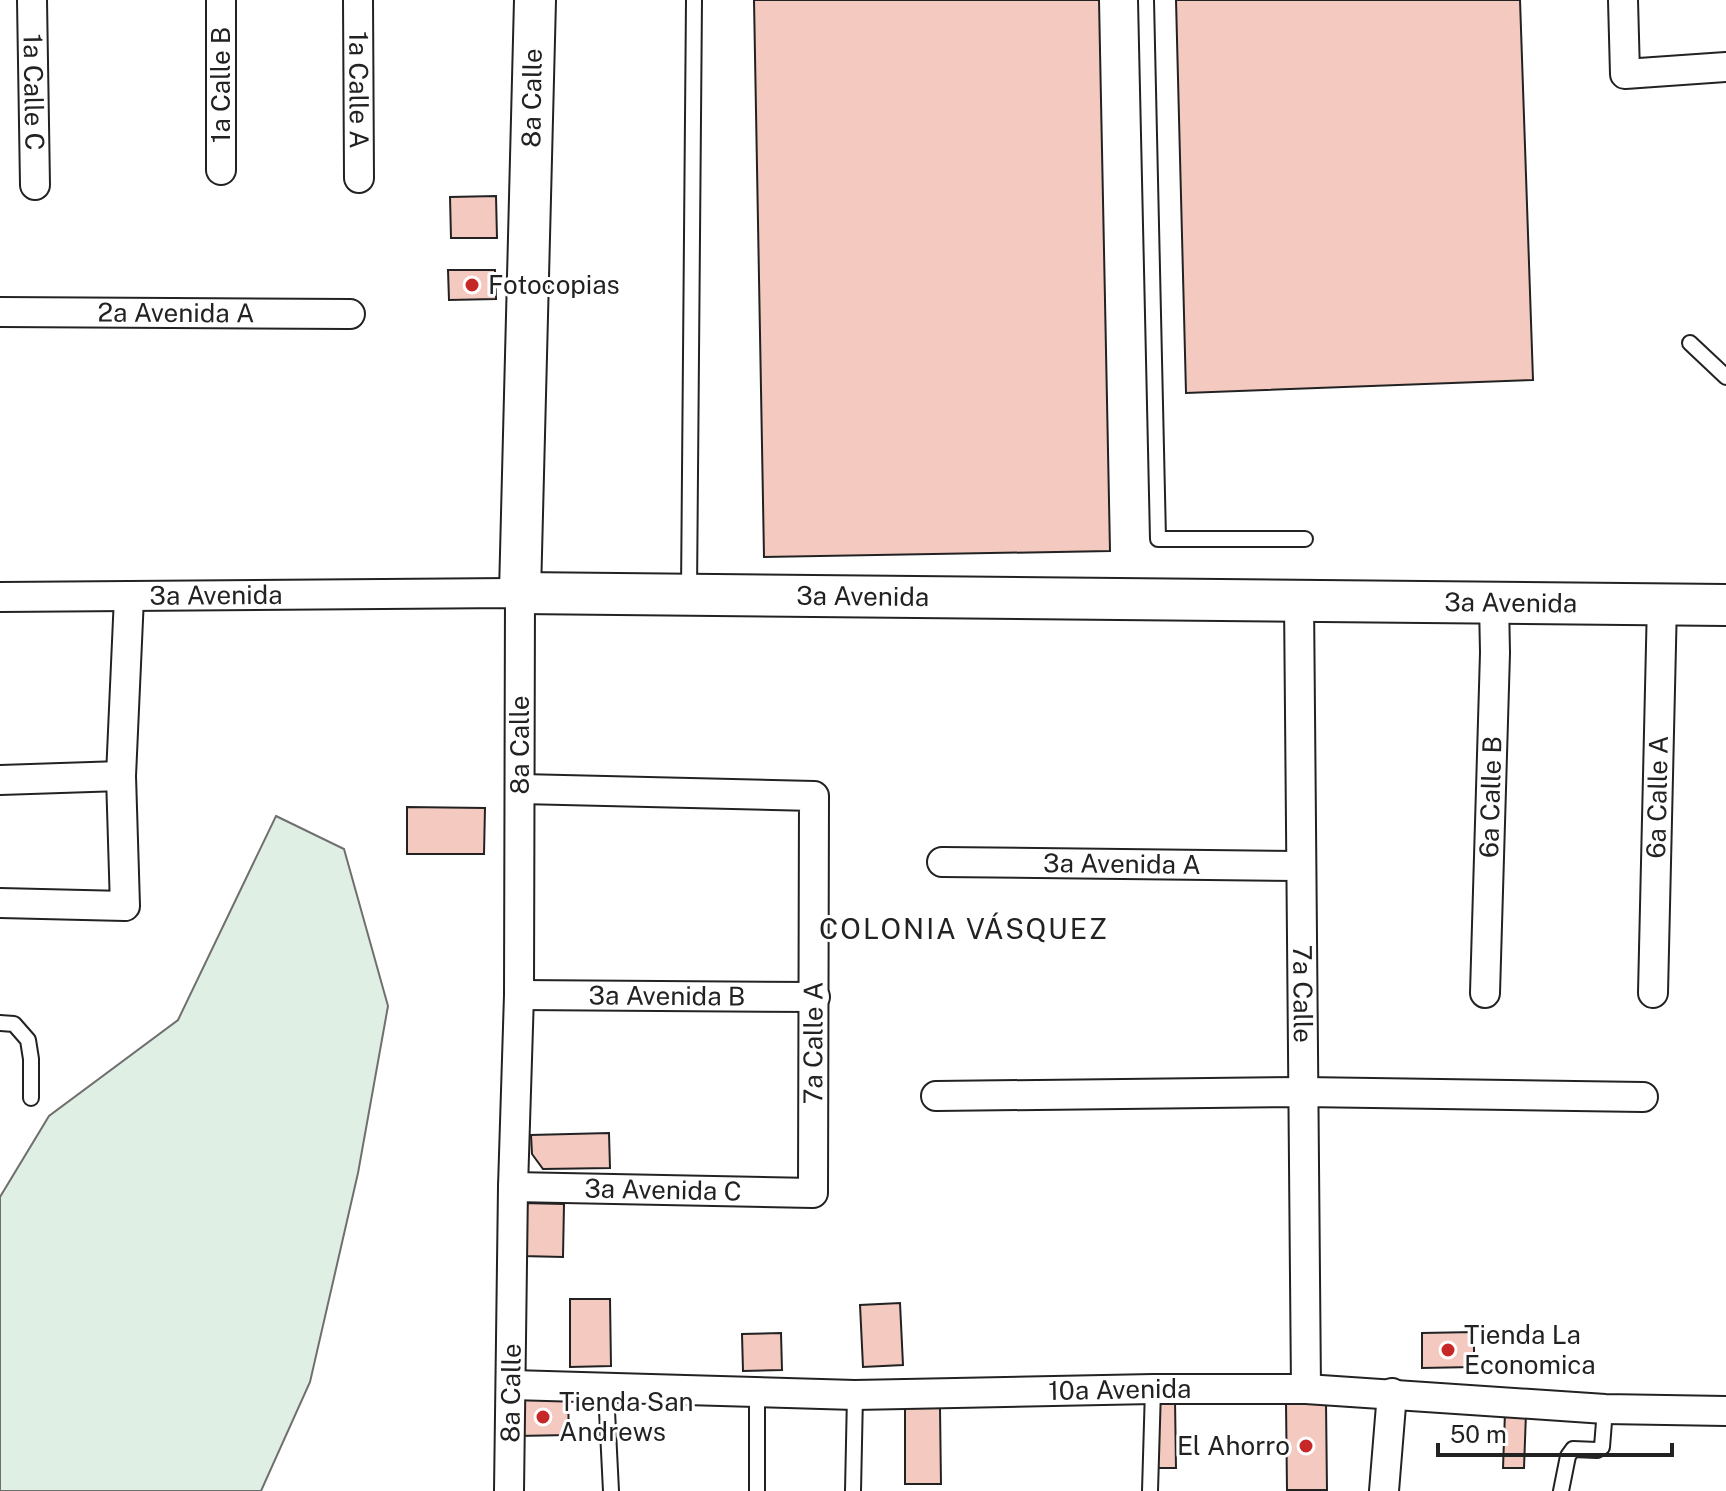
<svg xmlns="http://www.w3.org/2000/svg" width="1726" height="1491" font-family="'Public Sans',sans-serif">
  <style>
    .green { fill: #e0efe3; stroke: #6f6f6f; stroke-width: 2 }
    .building { fill: #f3c9c0; stroke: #222; stroke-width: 2 }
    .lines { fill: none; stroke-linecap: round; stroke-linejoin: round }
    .lane-casing { stroke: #222; stroke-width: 18 }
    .street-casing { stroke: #222; stroke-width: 32 }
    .secondary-casing { stroke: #222; stroke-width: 44 }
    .lane { stroke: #fff; stroke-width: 14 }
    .street { stroke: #fff; stroke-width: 28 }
    .secondary { stroke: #fff; stroke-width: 40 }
    .poi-dot { fill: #c62828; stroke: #fff; stroke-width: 3 }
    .labels { text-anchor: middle; stroke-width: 6; stroke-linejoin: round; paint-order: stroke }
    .street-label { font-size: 26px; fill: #222; stroke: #fff }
    .poi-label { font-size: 26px; fill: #222; stroke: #fff; text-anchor: start }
    .neighbourhood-label { font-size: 28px; letter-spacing: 2px; fill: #222; stroke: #fff }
  </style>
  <rect width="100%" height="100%" fill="#fff"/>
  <path class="green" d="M276,816L344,849L388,1006L358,1173L310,1382L261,1491H0V1197L49,1116L178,1020Z"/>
  <path class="building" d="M754,0H1099L1110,551L764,557Z
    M1176,0H1520L1533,380L1186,393Z
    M496,196L497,238H451L450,197Z
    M448,270H495L496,299L449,300Z
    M407,807L485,808L484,854H407Z
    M609,1133L610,1168L543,1169L532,1154L531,1135Z
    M523,1203L564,1204L563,1257L522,1256Z
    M570,1299H610L611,1366L570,1367Z
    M900,1303L903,1365L863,1367L860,1305Z
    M1474,1332V1367L1422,1368V1333Z
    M781,1333L782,1370L743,1371L742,1334Z
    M516,1399H568L569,1435L517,1436Z
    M1156,1399H1175L1176,1468H1157Z
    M1326,1402L1327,1490H1287L1286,1403Z
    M905,1408H940L941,1484H905Z
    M1505,1412L1526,1413L1524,1468H1503Z"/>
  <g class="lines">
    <defs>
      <path id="lane" d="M1146,0L1158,539H1305
        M1690,343L1726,377
        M689,592L694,0
        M0,1023L14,1024L28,1040L31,1059V1098
        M608,1387L607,1411L611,1491
        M757,1491V1392
        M853,1491L855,1395
        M1150,1491L1153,1389
        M1561,1491L1568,1456L1573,1449L1597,1450L1602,1447L1605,1409"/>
      <g id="street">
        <path id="s1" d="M32,0L35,185"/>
        <path id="s2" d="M358,0L359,178"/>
        <path d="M1623,0L1625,74L1726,67"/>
        <path d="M221,170V0"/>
        <path id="s3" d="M0,312L350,314"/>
        <path id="s4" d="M0,597L520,593L519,995L513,1187L509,1491"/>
        <path id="s5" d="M1299,600L1306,1389"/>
        <path d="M0,780L121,776"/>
        <path id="s6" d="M942,862L1300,866"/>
        <path d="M0,903L125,906L121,776L129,597"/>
        <path id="s7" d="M1485,993L1495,653L1494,602"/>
        <path id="s8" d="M1653,993L1662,602"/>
        <path id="s9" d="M519,995L815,997"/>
        <path d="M936,1096L1304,1092L1643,1097"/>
        <path id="s10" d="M513,1187L813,1193L814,796L521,789"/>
        <path id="s11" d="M512,1385L855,1395L1153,1389H1306L1605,1409L1726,1411"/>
        <path d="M1384,1491L1392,1393"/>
      </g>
      <g id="secondary">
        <path id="s12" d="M535,0L520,593L1726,605"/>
      </g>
    </defs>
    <use href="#lane" class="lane-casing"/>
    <use href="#street" class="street-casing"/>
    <use href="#secondary" class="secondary-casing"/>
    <use href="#lane" class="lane"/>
    <use href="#street" class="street"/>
    <use href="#secondary" class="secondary"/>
  </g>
  <g class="poi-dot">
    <circle cx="472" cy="285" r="8"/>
    <circle cx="1448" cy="1350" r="8"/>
    <circle cx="543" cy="1417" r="8"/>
    <circle cx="1306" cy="1446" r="8"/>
  </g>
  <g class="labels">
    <g class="street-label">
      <text transform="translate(221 85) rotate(-90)" y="9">1a Calle B</text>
      <text dy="9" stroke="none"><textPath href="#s2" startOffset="90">1a Calle A</textPath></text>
      <text dy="9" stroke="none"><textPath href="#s1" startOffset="92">1a Calle C</textPath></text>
      <text transform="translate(532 98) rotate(-89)" y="9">8a Calle</text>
      <text dy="9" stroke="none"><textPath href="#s3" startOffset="176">2a Avenida A</textPath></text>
      <text dy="9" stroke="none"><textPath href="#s4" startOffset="216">3a Avenida</textPath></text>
      <text dy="9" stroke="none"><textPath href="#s12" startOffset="936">3a Avenida</textPath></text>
      <text dy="9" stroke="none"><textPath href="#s12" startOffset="1584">3a Avenida</textPath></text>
      <text transform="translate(520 745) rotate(-90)" y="9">8a Calle</text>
      <text dy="9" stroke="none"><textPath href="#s7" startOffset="196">6a Calle B</textPath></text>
      <text dy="9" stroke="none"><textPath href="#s8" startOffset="196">6a Calle A</textPath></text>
      <text dy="9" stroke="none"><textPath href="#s6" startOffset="180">3a Avenida A</textPath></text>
      <text dy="9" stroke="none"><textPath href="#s5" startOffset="394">7a Calle</textPath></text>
      <text dy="9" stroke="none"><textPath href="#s9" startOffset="148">3a Avenida B</textPath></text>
      <text dy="9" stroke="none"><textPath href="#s10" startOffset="450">7a Calle A</textPath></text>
      <text dy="9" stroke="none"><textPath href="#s10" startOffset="150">3a Avenida C</textPath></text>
      <text dy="9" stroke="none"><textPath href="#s11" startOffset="608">10a Avenida</textPath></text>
      <text transform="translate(511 1393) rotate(-89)" y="9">8a Calle</text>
    </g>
    <g class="poi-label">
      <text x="488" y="294">Fotocopias</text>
      <text x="1464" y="1344">Tienda La<tspan x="1464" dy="30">Economica</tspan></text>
      <text x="559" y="1411">Tienda San<tspan x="559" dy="30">Andrews</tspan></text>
      <text x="1290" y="1455" text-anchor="end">El Ahorro</text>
    </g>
    <g class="neighbourhood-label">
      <text x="964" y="939">COLONIA VÁSQUEZ</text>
    </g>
  </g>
  <path d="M1438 1443v12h234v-12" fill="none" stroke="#222222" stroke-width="4"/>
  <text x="1450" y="1443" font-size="24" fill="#222222" stroke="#ffffff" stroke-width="6" paint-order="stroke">50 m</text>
</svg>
